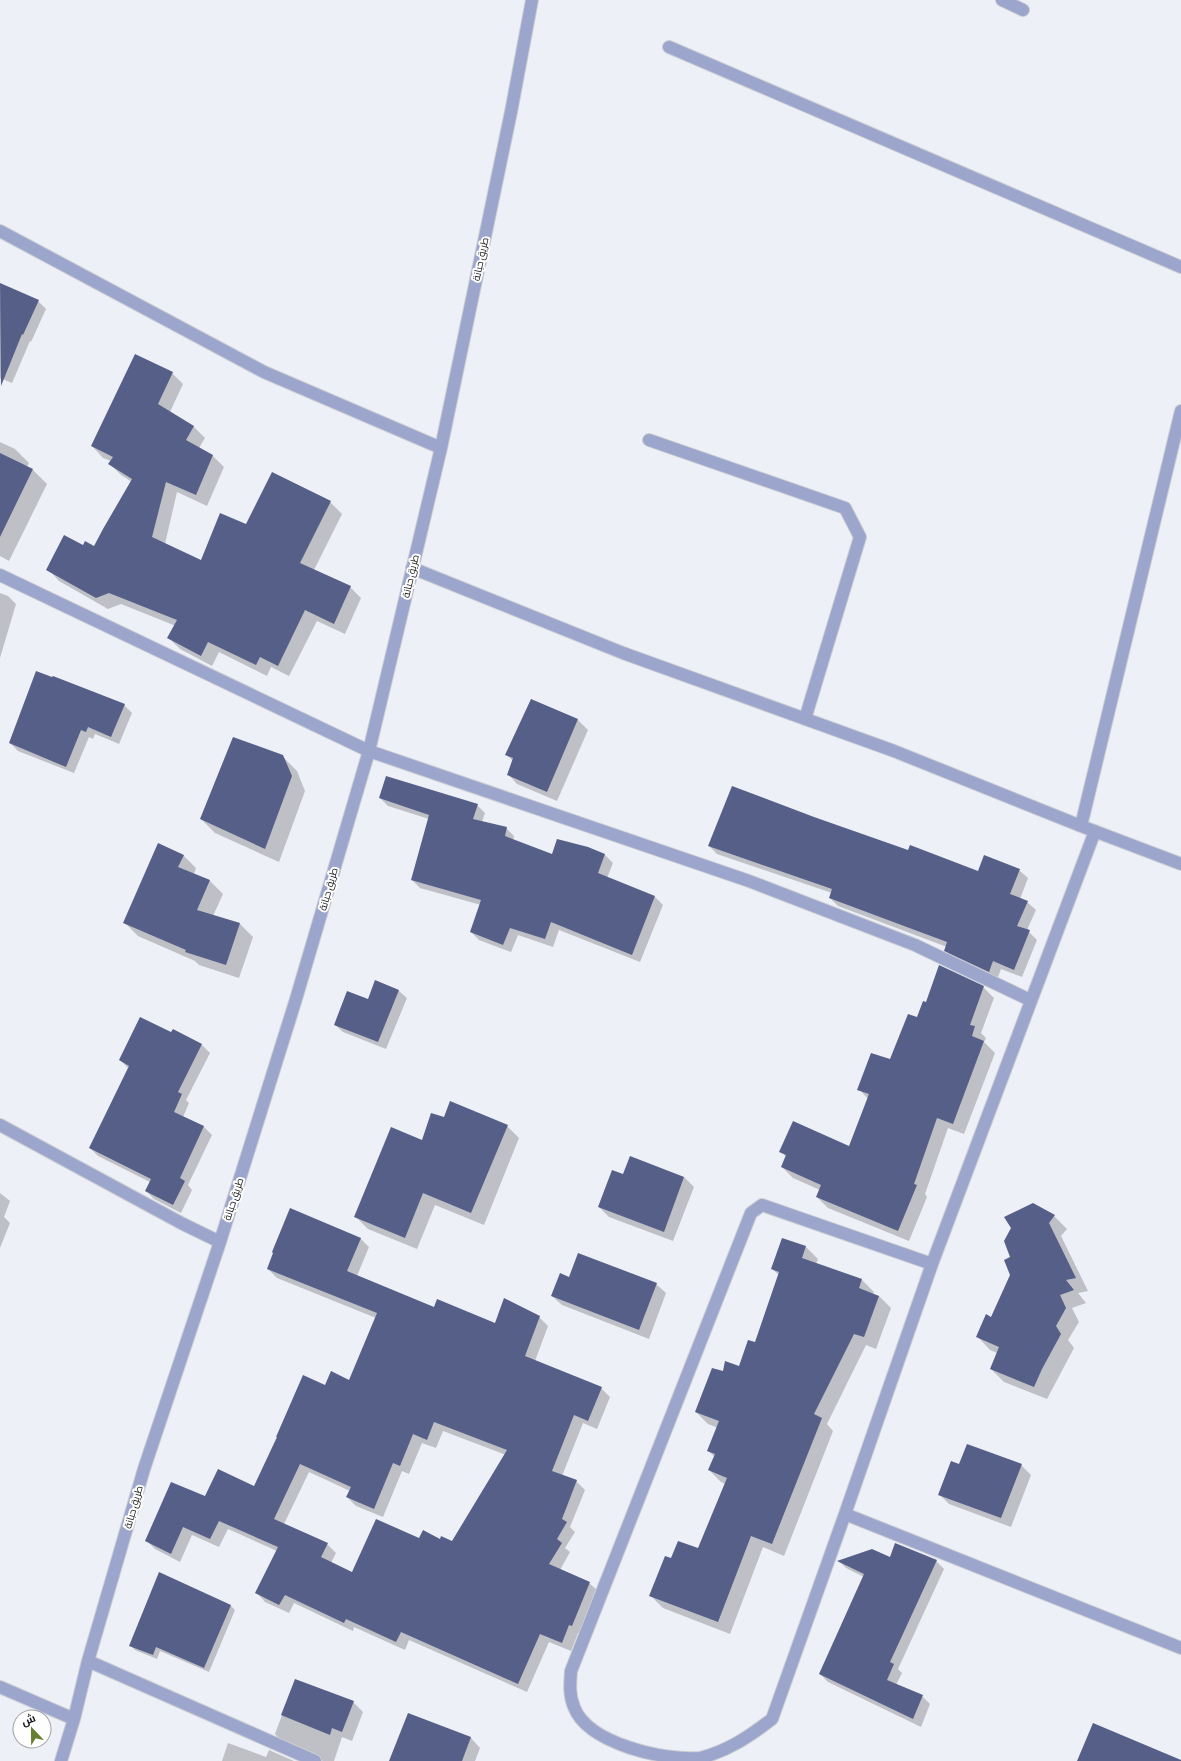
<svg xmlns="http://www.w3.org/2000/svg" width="1181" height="1761" font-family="'Asap Condensed',Cairo,sans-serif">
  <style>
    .shadow { fill: #0003; fill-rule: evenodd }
    .building { fill: #565f88; fill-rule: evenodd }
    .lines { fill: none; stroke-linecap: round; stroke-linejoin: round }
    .minor-casing { stroke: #cbcdd4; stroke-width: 14 }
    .minor { stroke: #9ca5cc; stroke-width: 12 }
    .labels { text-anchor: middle; stroke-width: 4; stroke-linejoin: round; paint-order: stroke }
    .street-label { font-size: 10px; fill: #151618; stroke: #fefefe }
  </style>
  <rect width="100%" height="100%" fill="#eef0f8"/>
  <path class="shadow" d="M6,287L38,301L46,309L31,342L30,341L12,383L0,378V301Z
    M172,373L183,384L170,412L194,427L205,438L199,448L213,456L224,467L207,506L177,492L165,544L201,562L246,526L330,502L342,514L314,570L350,587L361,598L345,634L317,621L289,676L271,667L267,676L219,652L212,666L180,649L169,638L176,626L121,604L108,609L59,581L48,569L83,546L95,547L132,482L121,475L109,463L111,461L103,458L92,446Z
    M0,442L15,449L29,463L27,467L33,470L47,484L9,561L0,556Z
    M0,593L8,596L16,604L0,658Z
    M531,700L578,720L588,730L557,801L517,784L508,774L513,761L507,755Z
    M124,705L132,713L119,744L95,734L93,739L89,737L74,773L18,751L10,743Z
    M282,756L297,771L305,791L279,862L215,833L201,819Z
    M380,798L477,805L485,813L482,822L506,828L514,836L513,841L553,855L588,848L605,855L613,863L607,878L655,897L663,905L640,962L559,930L553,947L518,935L511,952L479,940L471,932L481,905L420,888L412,880L429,819L388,806Z
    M813,818L909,851L978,872L1019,870L1028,878L1020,899L1027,902L1036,910L1027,930L1037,940L1022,977L1001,969L997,980L954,959L945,950L947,947L838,906L830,898L832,893L717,854L709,846Z
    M183,855L196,868L194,874L210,881L223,894L213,916L240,924L253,937L239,978L199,965L195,961L138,936L125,923Z
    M376,981L399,991L407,998L386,1049L343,1032L335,1025L369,1000Z
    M983,987L994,998L981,1033L986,1038L984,1042L995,1053L964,1134L948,1128L925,1194L927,1197L909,1241L828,1208L817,1197L820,1190L793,1178L782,1167L786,1157L781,1151L850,1148L868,1099L859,1089L890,1061L927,1003Z
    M173,1030L202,1045L210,1053L186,1100L189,1103L183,1117L204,1127L212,1135L188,1185L192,1190L181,1213L154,1199L146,1191L150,1182L98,1156L90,1148L128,1068L120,1060L172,1034Z
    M444,1118L507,1126L519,1138L484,1225L435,1205L417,1249L368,1229L356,1217Z
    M631,1157L684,1177L694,1187L673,1241L609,1217L599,1207L624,1176Z
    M0,1193L10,1201L4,1217L10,1223L0,1248Z
    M1054,1216L1067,1229L1061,1236L1088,1291L1078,1293L1086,1303L1072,1308L1079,1322L1068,1340L1074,1348L1047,1399L1004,1382L991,1369L997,1353L990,1350L977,1336L992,1318L1011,1275L1012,1258Z
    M360,1238L369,1247L357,1276L434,1309L495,1324L539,1317L548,1326L535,1361L601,1388L610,1397L597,1429L583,1423L562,1476L576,1481L585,1490L570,1527L575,1532L565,1548L570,1552L560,1570L589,1583L598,1591L581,1635L578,1633L571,1651L549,1642L527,1692L409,1640L405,1650L354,1627L353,1631L294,1603L289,1613L265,1602L257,1593L277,1551L228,1529L219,1547L192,1535L180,1562L155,1549L146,1540L205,1498L255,1487L326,1386L350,1381L376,1318L277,1278L268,1269ZM443,1431L506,1455L453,1542L420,1539L352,1573L331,1563L336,1553L327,1544L284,1524L309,1472L350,1491L347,1497L356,1506L383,1517L402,1471L409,1474L422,1443L436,1448Z
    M806,1247L818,1259L816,1264L862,1280L874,1292L873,1294L879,1296L891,1308L876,1349L866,1345L827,1424L833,1431L784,1556L763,1547L730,1634L663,1608L651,1596L671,1559L699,1550L725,1484L721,1482L709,1470L715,1457L708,1451L718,1428L708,1424L696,1412L723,1372L739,1368L756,1343L779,1275L772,1269Z
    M570,1278L656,1284L666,1293L649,1339L562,1305L552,1296Z
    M1021,1465L1031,1475L1011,1527L949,1504L940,1495Z
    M890,1558L936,1561L944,1569L898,1669L902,1673L896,1685L922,1696L930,1704L921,1727L828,1682L820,1674L864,1577L846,1568L839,1561Z
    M159,1574L231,1606L235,1610L209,1672L160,1651L157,1659L135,1650L131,1646Z
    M295,1680L353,1702L363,1712L352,1741L342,1737L334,1761H323L284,1744L275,1734Z
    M471,1738L480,1748L475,1761H394Z
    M228,1743L266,1757L269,1750L294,1761H222Z"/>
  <path class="building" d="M0,283L39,300L23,335L22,334L1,386Z
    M135,354L173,372L158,404L194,426L186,440L213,455L196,495L166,482L152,537L201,560L220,513L246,524L272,472L331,501L300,563L351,586L334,624L305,610L278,666L260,657L256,665L208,642L201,656L167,638L177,620L109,593L96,598L46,570L64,535L83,545L85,541L94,546L103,529L132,479L108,464L113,457L91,446Z
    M0,453L33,469L0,537Z
    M36,671L52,677L53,676L125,704L111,737L88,727L86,732L81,730L66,767L9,743Z
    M531,699L578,719L547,792L507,775L513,758L505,755Z
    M233,737L283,755L292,776L265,849L200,819Z
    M386,776L478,804L473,819L507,827L505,836L552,854L557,839L588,847L605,854L598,873L655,896L632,955L551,922L545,939L510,928L503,945L470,932L481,900L411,880L429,815L379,798Z
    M732,786L814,817L908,850L910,845L978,871L984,855L1020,869L1010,894L1028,901L1017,926L1030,930L1014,970L993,961L989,972L944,951L947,942L829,898L832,889L708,846Z
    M158,843L184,855L178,867L210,880L197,910L240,923L226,965L185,952L186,950L123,923Z
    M939,965L984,986L970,1025L975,1026L972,1036L984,1041L953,1124L937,1118L914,1184L917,1185L898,1231L816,1197L821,1185L781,1167L786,1155L779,1152L793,1121L849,1146L869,1094L857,1090L871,1053L890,1059L908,1014L917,1017L923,1001L926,1002Z
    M375,980L399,990L378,1042L334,1025L347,991L368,999Z
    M140,1017L171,1032L173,1029L202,1044L178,1092L182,1094L174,1112L204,1126L180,1178L185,1181L173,1205L145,1191L151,1179L89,1148L129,1066L119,1060Z
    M450,1101L508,1125L471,1213L423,1193L405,1238L354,1217L391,1127L422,1140L431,1113L444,1117Z
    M630,1156L684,1177L664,1232L598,1207L612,1170L623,1174Z
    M1033,1203L1055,1215L1049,1223L1076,1278L1066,1280L1074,1290L1060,1295L1066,1308L1056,1326L1061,1334L1042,1369L1034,1387L990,1369L999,1347L976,1337L986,1314L991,1317L1010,1275L1004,1260L1010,1257L1004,1241L1011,1228L1004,1217Z
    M290,1208L361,1238L347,1271L434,1307L437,1299L495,1323L504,1298L540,1316L525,1356L602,1387L588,1421L574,1415L552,1471L577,1480L562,1519L567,1522L557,1539L562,1543L549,1564L590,1582L572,1626L569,1625L562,1643L540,1634L518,1684L401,1632L396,1642L346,1619L344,1623L285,1595L279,1605L255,1593L278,1547L219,1521L210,1539L183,1527L171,1554L145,1541L171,1482L205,1496L218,1469L254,1486L277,1437H276L303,1375L325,1385L331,1371L349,1380L377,1313L267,1269L273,1253L272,1252ZM434,1422L507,1450L452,1541L441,1536L440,1539L423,1530L419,1538L376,1519L352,1572L321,1557L328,1543L274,1519L300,1464L351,1487L346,1497L374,1509L393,1463L400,1466L413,1434L427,1440Z
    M782,1238L806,1246L802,1258L862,1279L859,1288L879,1296L864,1337L854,1334L814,1414L822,1418L772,1544L751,1536L718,1622L649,1596L665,1556L671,1558L678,1541L698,1548L727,1478L708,1470L715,1454L707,1451L719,1421L695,1412L712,1368L723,1371L725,1361L739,1366L748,1340L755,1342L779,1272L771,1269Z
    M578,1253L657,1283L639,1330L551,1296L560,1273L569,1277Z
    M967,1444L1022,1464L1001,1518L938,1495L951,1461L959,1464Z
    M895,1543L937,1560L890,1662L894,1664L887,1680L923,1695L913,1719L819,1674L864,1574L837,1561L872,1549L890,1557Z
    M159,1572L231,1605L204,1668L156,1647L153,1655L129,1646Z
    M295,1679L354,1701L342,1732L332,1728L330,1735L281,1715Z
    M408,1713L471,1737L462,1761H389Z
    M1093,1723L1181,1760V1761H1077Z"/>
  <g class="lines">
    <defs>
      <path id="minor" d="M1002,0L1023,10
        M669,47L1181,267
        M0,231L264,372L441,448
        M649,440L845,508L860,537L805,719
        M412,568L623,653L894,751L1081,826L1181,864
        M0,575L369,751L749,881L915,945L1030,1000
        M1081,826L1181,411
        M1095,831L932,1264L845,1514L1181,1648
        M0,1125L183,1224L220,1242
        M845,1514L772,1719C750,1736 728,1751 700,1758C665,1761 588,1744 574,1707C569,1695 570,1684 571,1671L751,1213L762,1205L932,1264
        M88,1661L315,1761
        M0,1687L74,1719
        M61,1761L74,1719L88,1661L144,1469L220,1242L296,999L369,751L441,448L511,112L532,0"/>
    </defs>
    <use href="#minor" class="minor-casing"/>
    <use href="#minor" class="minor"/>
  </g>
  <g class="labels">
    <g class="street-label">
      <text transform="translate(480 259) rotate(-78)" y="4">طريق حبانة</text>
      <text transform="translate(410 576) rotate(-77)" y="4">طريق حبانة</text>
      <text transform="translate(328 889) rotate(-74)" y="4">طريق حبانة</text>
      <text transform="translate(233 1199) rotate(-72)" y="4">طريق حبانة</text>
      <text transform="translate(133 1507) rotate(-74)" y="4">طريق حبانة</text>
    </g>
  </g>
  <g transform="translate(32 1729) rotate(338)"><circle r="19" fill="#fefefe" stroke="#a1a1a2"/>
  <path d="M0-3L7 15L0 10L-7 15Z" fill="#677f31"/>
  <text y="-6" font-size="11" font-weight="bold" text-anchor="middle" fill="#151618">ش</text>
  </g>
</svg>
